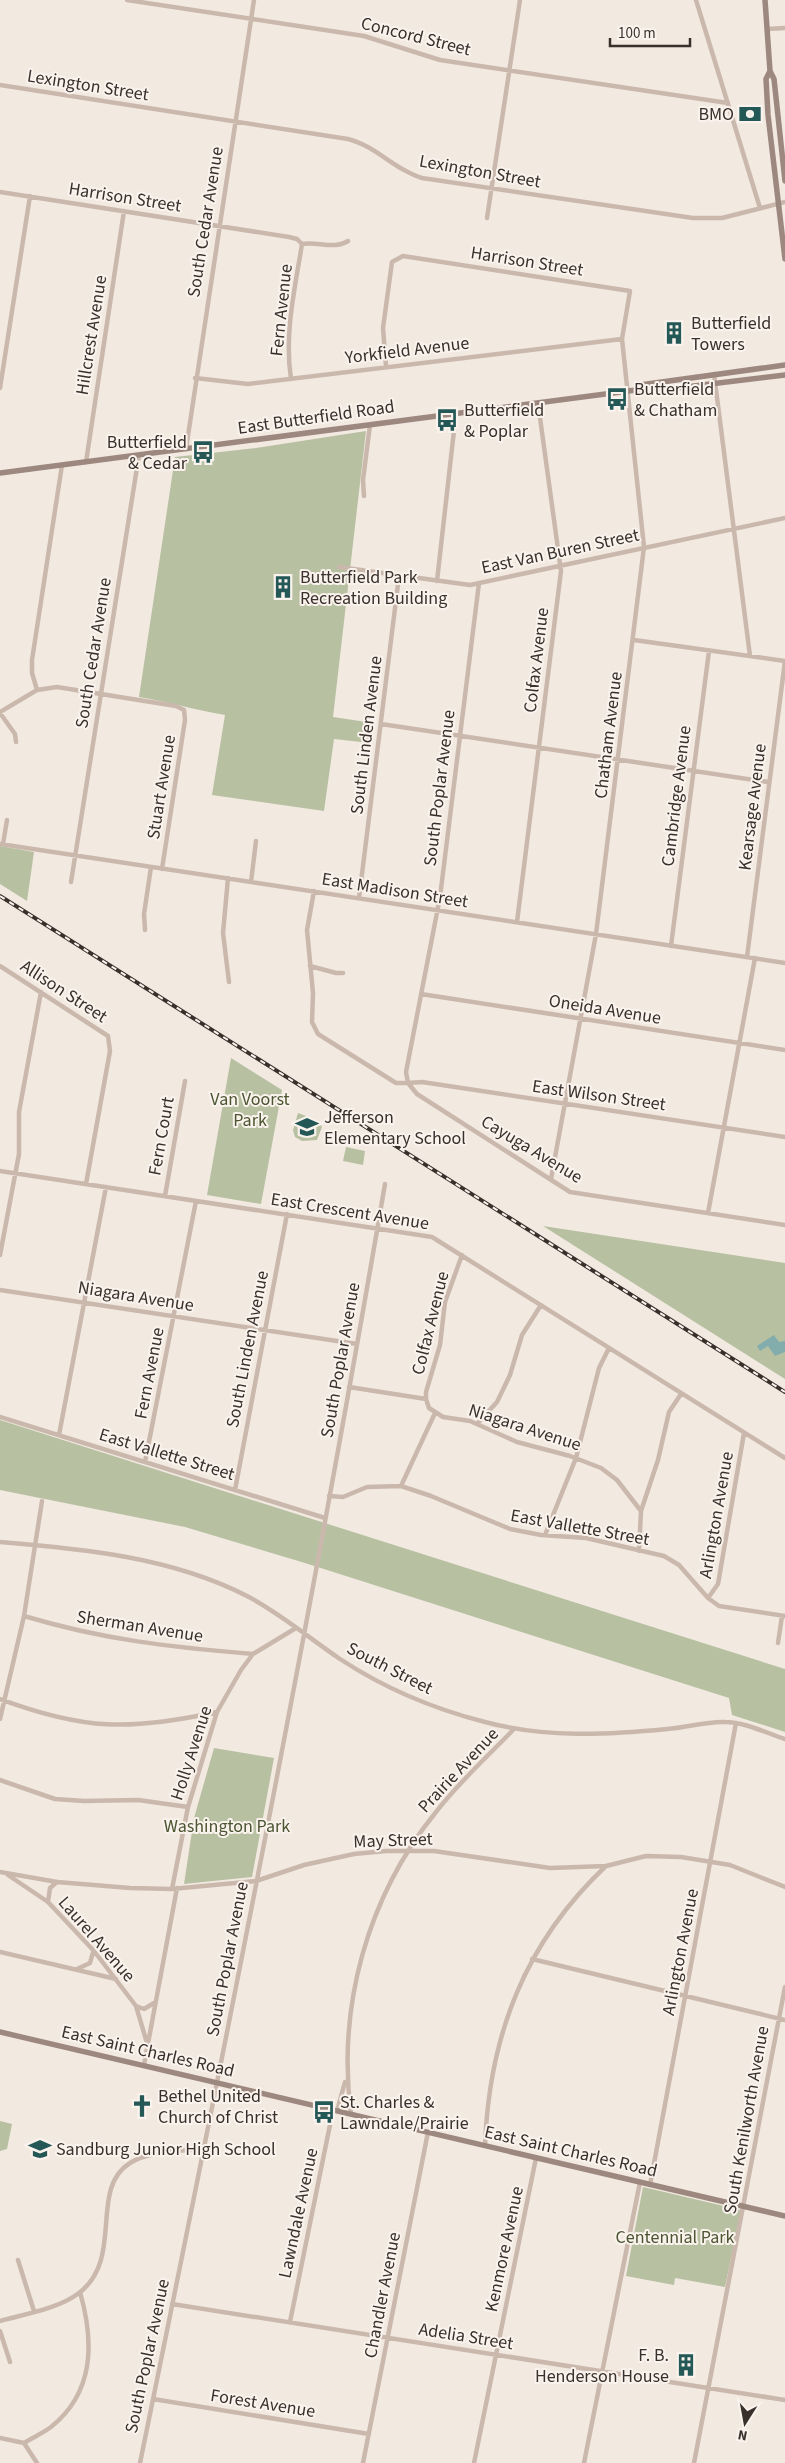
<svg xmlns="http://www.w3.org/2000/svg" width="785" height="2463" font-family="'Source Sans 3',sans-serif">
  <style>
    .green { fill: #b8c0a2 }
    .water { fill: #82adac }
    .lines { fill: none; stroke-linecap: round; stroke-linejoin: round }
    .minor { stroke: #cab8ad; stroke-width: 4.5 }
    .secondary { stroke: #9d887f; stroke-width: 5.5 }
    .rail-casing { stroke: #392f2b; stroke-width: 4 }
    .rail { stroke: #faf3ed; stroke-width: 2; stroke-dasharray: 5.5; stroke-linecap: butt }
    .labels { text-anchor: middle; stroke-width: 4; stroke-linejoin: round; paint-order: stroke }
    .street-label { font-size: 18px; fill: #392f2b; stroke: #faf3ed }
    .poi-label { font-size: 18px; fill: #392f2b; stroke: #faf3ed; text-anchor: start }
    .park-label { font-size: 18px; fill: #4b5531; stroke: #faf3ed }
  </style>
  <rect width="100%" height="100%" fill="#f2e9e1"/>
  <path class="green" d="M366,431L333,717L373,723L370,743L334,739L324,811L212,795L225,715C195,710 169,702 139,697L175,457L256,448Z
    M0,846L34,852L27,901L0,884Z
    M231,1058L282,1090L261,1204L207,1195Z
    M298,1113L319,1121L322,1127L317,1140L302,1141L295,1137L293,1130Z
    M346,1147L365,1151L363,1165L343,1161Z
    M543,1226L785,1263V1379Z
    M0,1420L785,1669V1732L732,1715L729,1698L305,1563L185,1527L0,1490Z
    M214,1748L274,1758L252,1877L184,1884L194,1818Z
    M0,2121L12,2124L7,2149L0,2151Z
    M643,2187L741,2210L725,2287L675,2278L674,2285L626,2276Z"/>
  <path class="water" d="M774,1335L779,1342L785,1341V1352L775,1356L768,1346L760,1351L757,1346Z"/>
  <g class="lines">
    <path class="minor" d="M127,0L364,36L440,60L728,103
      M696,0L760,208
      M767,29L785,28
      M0,85L348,139C376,146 395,170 422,178L693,218H722L785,202
      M0,192L289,237L297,239L302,244
      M487,218L520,0
      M302,244C317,241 334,250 348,241
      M386,366L383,328L392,262L403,256L630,291L622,339L644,547L596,934L551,1179
      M714,374L750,656
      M195,378L248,384L622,339
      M291,379C284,334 295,288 302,244
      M0,388L30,196
      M186,449L254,0
      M86,462L124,211
      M364,496L363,480L370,425
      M339,567L470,585L785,518
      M437,581L456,413
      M479,583L440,897L406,1072L408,1083L422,1082L785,1137
      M634,640L785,661L747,957
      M37,690L32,673V660L62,465
      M0,712L37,690L57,687L176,706L184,710L185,720L162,869
      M0,713L15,734L16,742
      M381,724L768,782
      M0,844L785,963
      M3,844L7,820
      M228,878L223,933L229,982
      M71,882L139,455
      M251,882L256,841
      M314,891L307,930L313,993L312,1022L318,1034L396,1083H408L417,1094L570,1192L785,1225
      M359,898L399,576
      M517,922L561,571L538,403
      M145,930L144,914L151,867
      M671,946L709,651
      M0,966L108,1036L110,1051L86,1184
      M310,966L336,973H343
      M421,994L785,1050
      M0,1171L432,1237L785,1458
      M165,1196L185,1081
      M708,1213L755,958
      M0,1255L19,1154V1112L41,992
      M462,1255L445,1302L440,1345L426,1392V1399L429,1408L443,1417L470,1421L517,1442L570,1456L601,1468L617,1480L641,1511L639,1551
      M0,1290L357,1344
      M349,1387L426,1399
      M0,1417L325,1518
      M477,1424L497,1402L510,1375L522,1335L541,1305
      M59,1435L106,1187
      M145,1462L196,1201
      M401,1486L435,1413
      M235,1490L287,1214
      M329,1496L343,1497L367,1487L401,1486L431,1496L510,1529L541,1535L586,1538L664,1556L679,1565L708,1598L719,1606L785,1616
      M641,1511L658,1460L669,1412L681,1394
      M545,1535L576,1458L599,1368L609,1348
      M0,1542C84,1549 171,1557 247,1596C280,1613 309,1638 340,1659C384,1688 434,1709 485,1722C545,1738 606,1735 667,1729C686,1728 706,1721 725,1722C745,1722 766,1733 785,1739
      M708,1598L718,1584L744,1433
      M24,1616C104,1640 170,1647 253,1654
      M778,1643L782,1616
      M0,1699C84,1730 129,1731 217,1712
      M0,1719L24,1616L42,1501
      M0,1780L55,1799L84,1801L138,1800L188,1807
      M0,1872L57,1882L130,1888L172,1889L256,1881L304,1865L354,1854L386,1851H434L550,1868L606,1866L646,1856L681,1857L730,1865L785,1887
      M8,1875L48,1902L94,1951L136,2006L147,2043
      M172,1889L188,1807L217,1712L241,1670L253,1654L296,1628
      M48,1902L50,1888L57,1882
      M0,1952L116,1979
      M532,1959L785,2020
      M77,1969L90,1963L93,1952
      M136,2006L144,2009L154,2003
      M144,2065L177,1888
      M337,2111L345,2082
      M351,2114C337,2007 367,1897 436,1812C459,1782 488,1756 514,1729
      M485,2146C489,2036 525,1942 606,1866
      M650,2185L736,1723
      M18,2260L34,2311
      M172,2304L785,2400
      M0,2321C25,2314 58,2309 79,2293C125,2258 88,2189 130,2163C150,2150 181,2152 204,2148
      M290,2322L333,2110
      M0,2331L10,2362
      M153,2399L369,2434
      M0,2438L24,2443L37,2463
      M24,2443C32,2438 43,2433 51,2427C95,2392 94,2341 80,2292
      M140,2463C227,2038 312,1612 385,1184
      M363,2463L428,2132
      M474,2463L536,2158
      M584,2463L640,2182
      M694,2463L785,1987"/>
    <path class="secondary" d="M765,0L770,71L774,79L785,181
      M770,71L766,79L768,115L785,259
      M636,390L640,385L785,365
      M0,473L636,390L644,392L785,375
      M0,2032L785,2216"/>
    <defs>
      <path id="rail" d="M0,896L785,1392"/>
    </defs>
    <use href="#rail" class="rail-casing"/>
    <use href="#rail" class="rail"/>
  </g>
  <defs>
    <symbol id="bank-bare" viewBox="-9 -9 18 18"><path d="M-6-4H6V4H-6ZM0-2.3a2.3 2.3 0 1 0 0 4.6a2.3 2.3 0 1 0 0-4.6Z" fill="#235857" stroke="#faf3ed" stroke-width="2.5" paint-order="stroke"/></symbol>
    <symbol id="building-bare" viewBox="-9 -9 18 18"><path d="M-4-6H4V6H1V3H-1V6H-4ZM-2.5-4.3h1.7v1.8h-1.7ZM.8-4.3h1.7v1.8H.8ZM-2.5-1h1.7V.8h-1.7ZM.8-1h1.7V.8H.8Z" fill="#235857" stroke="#faf3ed" stroke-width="2.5" paint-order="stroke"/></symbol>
    <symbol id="bus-bare" viewBox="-9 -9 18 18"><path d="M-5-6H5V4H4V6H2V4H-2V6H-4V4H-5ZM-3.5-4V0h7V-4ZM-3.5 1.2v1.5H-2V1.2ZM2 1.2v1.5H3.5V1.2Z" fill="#235857" stroke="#faf3ed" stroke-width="2.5" paint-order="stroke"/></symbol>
    <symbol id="school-bare" viewBox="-9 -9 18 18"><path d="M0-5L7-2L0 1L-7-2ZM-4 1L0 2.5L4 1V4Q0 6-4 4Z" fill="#235857" stroke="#faf3ed" stroke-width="2.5" paint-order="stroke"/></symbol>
    <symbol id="church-bare" viewBox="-9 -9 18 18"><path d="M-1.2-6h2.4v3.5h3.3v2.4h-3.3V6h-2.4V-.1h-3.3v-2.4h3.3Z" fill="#235857" stroke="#faf3ed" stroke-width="2.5" paint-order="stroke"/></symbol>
  </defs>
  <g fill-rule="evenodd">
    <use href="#bank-bare" x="734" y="98" width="32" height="32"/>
    <use href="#building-bare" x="658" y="317" width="32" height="32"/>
    <use href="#bus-bare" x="601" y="383" width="32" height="32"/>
    <use href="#bus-bare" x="431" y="404" width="32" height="32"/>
    <use href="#bus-bare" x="187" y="436" width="32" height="32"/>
    <use href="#building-bare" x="267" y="571" width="32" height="32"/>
    <use href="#school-bare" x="291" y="1111" width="32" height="32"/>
    <use href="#church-bare" x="126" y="2090" width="32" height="32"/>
    <use href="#bus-bare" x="308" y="2096" width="32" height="32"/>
    <use href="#school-bare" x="24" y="2133" width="32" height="32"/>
    <use href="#building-bare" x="670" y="2349" width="32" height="32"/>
  </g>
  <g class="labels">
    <g class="street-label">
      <text transform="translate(416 36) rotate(14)" y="6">Concord Street</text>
      <text transform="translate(88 85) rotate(9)" y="6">Lexington Street</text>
      <text transform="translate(480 171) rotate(10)" y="6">Lexington Street</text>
      <text transform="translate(125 197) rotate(9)" y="6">Harrison Street</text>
      <text transform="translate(205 222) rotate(-81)" y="6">South Cedar Avenue</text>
      <text transform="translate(527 261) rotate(9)" y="6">Harrison Street</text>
      <text transform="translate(281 310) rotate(-84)" y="6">Fern Avenue</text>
      <text transform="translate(91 335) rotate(-81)" y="6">Hillcrest Avenue</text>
      <text transform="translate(407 350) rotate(-7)" y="6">Yorkfield Avenue</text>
      <text transform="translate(316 417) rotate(-8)" y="6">East Butterfield Road</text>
      <text transform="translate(560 551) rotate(-12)" y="6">East Van Buren Street</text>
      <text transform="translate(93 653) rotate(-81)" y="6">South Cedar Avenue</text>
      <text transform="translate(536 660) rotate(-83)" y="6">Colfax Avenue</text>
      <text transform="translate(366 735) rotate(-83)" y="6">South Linden Avenue</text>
      <text transform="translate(608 735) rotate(-83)" y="6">Chatham Avenue</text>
      <text transform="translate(161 787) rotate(-81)" y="6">Stuart Avenue</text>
      <text transform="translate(439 788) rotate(-83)" y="6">South Poplar Avenue</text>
      <text transform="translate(676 796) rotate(-83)" y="6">Cambridge Avenue</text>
      <text transform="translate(752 807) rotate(-83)" y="6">Kearsage Avenue</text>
      <text transform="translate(395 890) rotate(9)" y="6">East Madison Street</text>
      <text transform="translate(64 991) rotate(33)" y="6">Allison Street</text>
      <text transform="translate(605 1009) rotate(9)" y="6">Oneida Avenue</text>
      <text transform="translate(599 1095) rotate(8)" y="6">East Wilson Street</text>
      <text transform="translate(161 1136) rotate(-80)" y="6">Fern Court</text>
      <text transform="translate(532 1149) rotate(31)" y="6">Cayuga Avenue</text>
      <text transform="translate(350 1211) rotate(9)" y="6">East Crescent Avenue</text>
      <text transform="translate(136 1296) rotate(9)" y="6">Niagara Avenue</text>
      <text transform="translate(430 1323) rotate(-76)" y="6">Colfax Avenue</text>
      <text transform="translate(247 1349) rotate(-79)" y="6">South Linden Avenue</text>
      <text transform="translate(340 1360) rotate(-80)" y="6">South Poplar Avenue</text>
      <text transform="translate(149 1373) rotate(-79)" y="6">Fern Avenue</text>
      <text transform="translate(525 1427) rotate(18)" y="6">Niagara Avenue</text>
      <text transform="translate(167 1454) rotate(17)" y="6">East Vallette Street</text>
      <text transform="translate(716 1515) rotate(-80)" y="6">Arlington Avenue</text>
      <text transform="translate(580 1527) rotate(10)" y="6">East Vallette Street</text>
      <text transform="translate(140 1626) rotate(9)" y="6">Sherman Avenue</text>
      <text transform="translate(390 1668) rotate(27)" y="6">South Street</text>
      <text transform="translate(191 1753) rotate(-72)" y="6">Holly Avenue</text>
      <text transform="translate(458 1770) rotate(-47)" y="6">Prairie Avenue</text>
      <text transform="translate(393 1840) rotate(-2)" y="6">May Street</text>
      <text transform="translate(97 1939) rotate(49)" y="6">Laurel Avenue</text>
      <text transform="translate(680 1952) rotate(-79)" y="6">Arlington Avenue</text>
      <text transform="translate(227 1959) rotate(-79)" y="6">South Poplar Avenue</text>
      <text transform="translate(148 2051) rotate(13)" y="6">East Saint Charles Road</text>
      <text transform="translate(746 2120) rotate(-80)" y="6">South Kenilworth Avenue</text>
      <text transform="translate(571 2151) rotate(13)" y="6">East Saint Charles Road</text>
      <text transform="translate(298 2213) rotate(-78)" y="6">Lawndale Avenue</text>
      <text transform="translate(504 2249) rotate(-78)" y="6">Kenmore Avenue</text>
      <text transform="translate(382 2295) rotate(-79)" y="6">Chandler Avenue</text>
      <text transform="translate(466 2336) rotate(9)" y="6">Adelia Street</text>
      <text transform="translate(147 2356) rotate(-78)" y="6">South Poplar Avenue</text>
      <text transform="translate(263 2403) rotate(9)" y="6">Forest Avenue</text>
    </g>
    <g class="poi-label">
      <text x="734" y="120" text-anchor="end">BMO</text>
      <text x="691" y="329">Butterfield<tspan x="691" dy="21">Towers</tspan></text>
      <text x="634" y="395">Butterfield<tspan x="634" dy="21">&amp; Chatham</tspan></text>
      <text x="464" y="416">Butterfield<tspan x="464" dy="21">&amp; Poplar</tspan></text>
      <text x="187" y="448" text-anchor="end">Butterfield<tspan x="187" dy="21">&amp; Cedar</tspan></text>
      <text x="300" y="583">Butterfield Park<tspan x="300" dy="21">Recreation Building</tspan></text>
      <text x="324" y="1123">Jefferson<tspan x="324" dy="21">Elementary School</tspan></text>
      <text x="158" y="2102">Bethel United<tspan x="158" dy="21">Church of Christ</tspan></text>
      <text x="340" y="2108">St. Charles &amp;<tspan x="340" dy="21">Lawndale/Prairie</tspan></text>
      <text x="56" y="2155">Sandburg Junior High School</text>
      <text x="669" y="2361" text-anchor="end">F. B.<tspan x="669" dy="21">Henderson House</tspan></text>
    </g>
    <g class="park-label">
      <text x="250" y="1105">Van Voorst<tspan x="250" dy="21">Park</tspan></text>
      <text x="227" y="1832">Washington Park</text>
      <text x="675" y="2243">Centennial Park</text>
    </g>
  </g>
  <g transform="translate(745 2423) rotate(191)" stroke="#faf3ed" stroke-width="4" paint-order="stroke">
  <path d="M0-4L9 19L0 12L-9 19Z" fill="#392f2b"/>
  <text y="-8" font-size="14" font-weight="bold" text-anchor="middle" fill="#392f2b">N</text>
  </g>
  <path d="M610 38v8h80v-8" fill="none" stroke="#392f2b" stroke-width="2.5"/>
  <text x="618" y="38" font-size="15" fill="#392f2b" stroke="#faf3ed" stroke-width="4" paint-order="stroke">100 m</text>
</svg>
